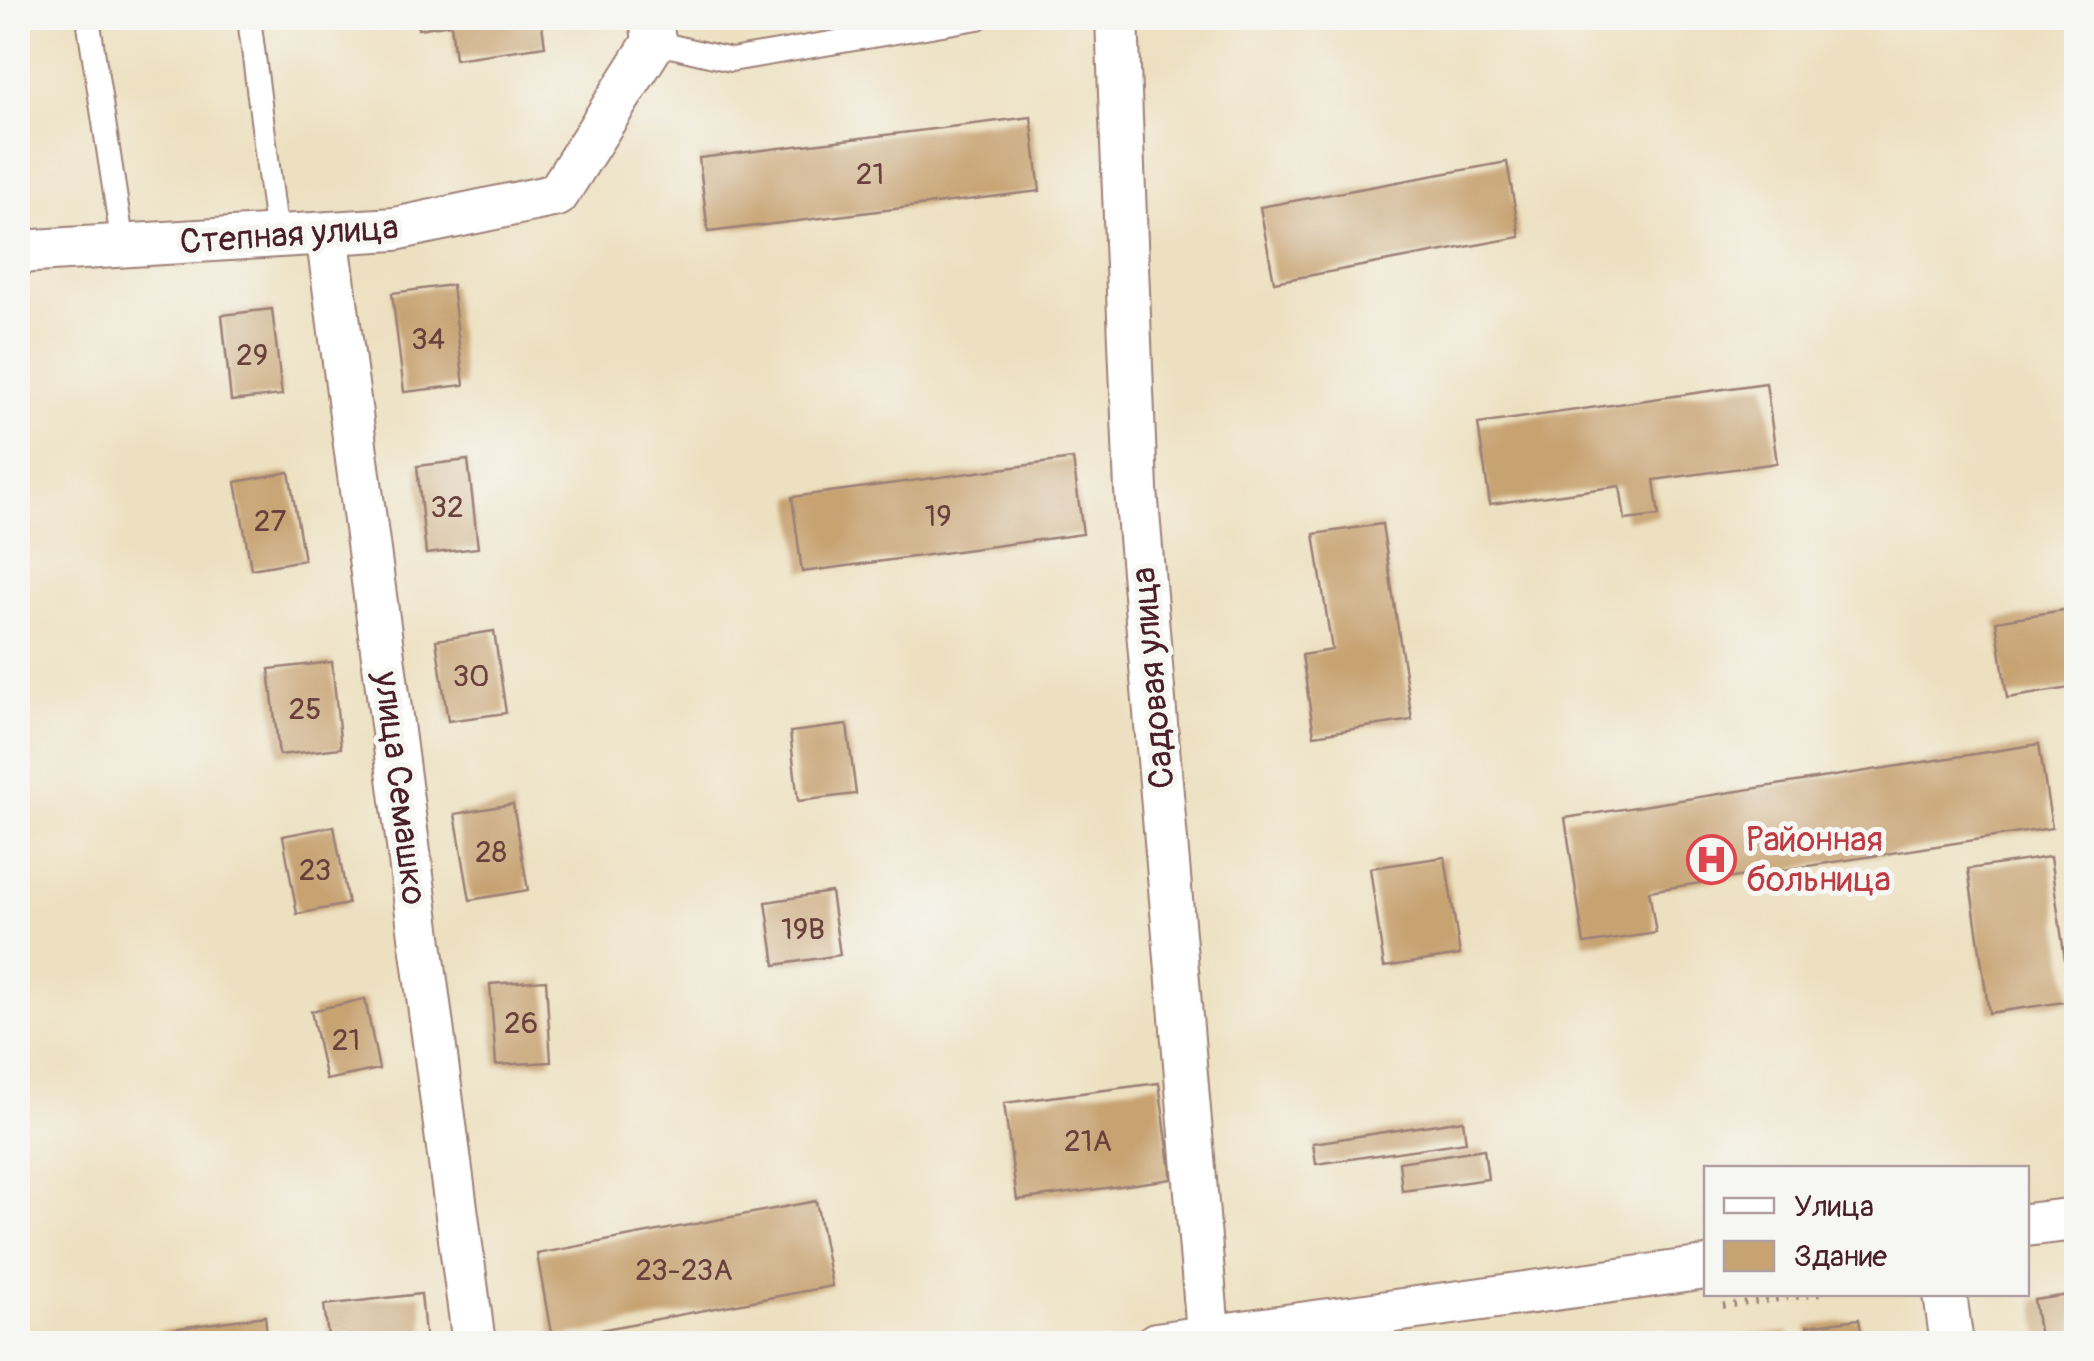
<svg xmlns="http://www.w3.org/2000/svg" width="2094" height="1361" font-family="Pangolin,sans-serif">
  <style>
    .building { fill: #c7a372 }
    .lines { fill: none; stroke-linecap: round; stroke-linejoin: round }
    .lane-casing { stroke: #9c8076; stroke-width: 26 }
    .street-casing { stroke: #9c8076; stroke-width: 46 }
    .path { stroke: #9c8076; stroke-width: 6; stroke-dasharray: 2.5 8; stroke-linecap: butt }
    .lane { stroke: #fff; stroke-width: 22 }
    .street { stroke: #fff; stroke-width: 42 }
    .labels { text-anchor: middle; stroke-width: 10; stroke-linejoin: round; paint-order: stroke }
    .number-label { font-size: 30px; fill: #69403d }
    .street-label { font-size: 35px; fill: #4a1f2b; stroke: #f6f6f2 }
    .health-label { font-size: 35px; fill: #be3a42; stroke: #f6f6f2; text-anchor: start }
  </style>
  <rect width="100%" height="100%" fill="#f6f6f2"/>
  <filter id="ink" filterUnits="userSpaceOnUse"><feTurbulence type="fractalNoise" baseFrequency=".01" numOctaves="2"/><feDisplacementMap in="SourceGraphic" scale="20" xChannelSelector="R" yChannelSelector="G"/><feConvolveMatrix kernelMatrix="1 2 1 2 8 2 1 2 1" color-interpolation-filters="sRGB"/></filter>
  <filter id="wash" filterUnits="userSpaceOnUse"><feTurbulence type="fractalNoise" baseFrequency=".0048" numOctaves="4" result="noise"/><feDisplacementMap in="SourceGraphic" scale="40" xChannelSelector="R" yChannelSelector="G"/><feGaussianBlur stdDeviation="2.25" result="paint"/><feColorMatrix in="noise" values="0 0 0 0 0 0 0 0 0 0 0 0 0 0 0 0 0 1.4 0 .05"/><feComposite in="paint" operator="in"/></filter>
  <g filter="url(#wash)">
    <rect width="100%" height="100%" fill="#ede0c0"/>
    <g id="blocks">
      <path class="building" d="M417,18H541L545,46L455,59L451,24L418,29Z
        M1031,117L1040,191L708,232L699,158Z
        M1507,162L1520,237L1274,282L1260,207Z
        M452,285L464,385L404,392L392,293Z
        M272,309L282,395L231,401L222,315Z
        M1766,383L1777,463L1654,480L1659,516L1625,520L1620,486L1490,504L1478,424Z
        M1073,459L1083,534L802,572L792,497Z
        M468,460L478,548L426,554L417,466Z
        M289,472L304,560L251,569L236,482Z
        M1382,524L1412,720L1314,735L1302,655L1332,650L1314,534Z
        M2076,608V687L2007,698L1996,621Z
        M494,631L506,713L448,721L436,640Z
        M332,662L341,748L279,755L269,669Z
        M847,725L856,794L798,801L790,732Z
        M2039,744L2052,828L1649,891L1656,933L1584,944L1565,818Z
        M513,804L528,890L470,900L455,814Z
        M334,826L348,904L297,914L283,836Z
        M1445,857L1460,955L1384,967L1370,868Z
        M2050,857L2071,1001L1989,1013L1968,869Z
        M831,892L840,955L775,965L766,902Z
        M546,980L551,1062L496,1065L490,984Z
        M365,999L379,1069L326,1080L311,1011Z
        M1159,1083L1172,1179L1017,1200L1004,1103Z
        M1463,1120L1466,1142L1316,1164L1313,1143Z
        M1484,1149L1488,1179L1402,1191L1399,1162Z
        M816,1201L832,1286L552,1339L537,1254Z
        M421,1294L426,1344H329L324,1305Z
        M2076,1294V1344H2041L2034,1300Z
        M265,1316L268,1344H158L157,1331Z
        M1859,1319L1863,1344H1809L1807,1326Z
        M1789,1332L1790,1344H1749V1335Z"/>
    </g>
  </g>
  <g filter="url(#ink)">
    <use href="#blocks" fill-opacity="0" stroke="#9c8076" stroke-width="2.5"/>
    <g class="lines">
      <defs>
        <path id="lane" d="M88,18L123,246
          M249,18L277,236
          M654,42L731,60L978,18"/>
        <path id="street" d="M1117,18L1136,490L1209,1344
          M327,233L474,1344
          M18,252L395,229L557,195L654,42L651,18
          M2026,1225L2076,1219
          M1945,1294L1952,1344
          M1156,1344L1706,1268"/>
      </defs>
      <use href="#lane" class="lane-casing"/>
      <use href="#street" class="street-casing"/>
      <path class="path" d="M1723,1306L1820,1294"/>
      <use href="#lane" class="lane"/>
      <use href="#street" class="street"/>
    </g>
  </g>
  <defs>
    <symbol id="hospital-ring" viewBox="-11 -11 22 22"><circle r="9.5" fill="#f6f6f2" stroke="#e0444e" stroke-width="1.5"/><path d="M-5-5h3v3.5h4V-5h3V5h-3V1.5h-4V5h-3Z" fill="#e0444e"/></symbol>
  </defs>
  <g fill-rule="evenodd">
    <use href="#hospital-ring" x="1684" y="832" width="55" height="55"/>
  </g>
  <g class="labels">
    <g class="number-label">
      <text x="870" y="184">21</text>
      <text x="428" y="349">34</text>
      <text x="252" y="365">29</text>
      <text x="447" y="517">32</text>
      <text x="938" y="526">19</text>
      <text x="270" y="531">27</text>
      <text x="471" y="686">30</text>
      <text x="305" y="719">25</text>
      <text x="491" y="862">28</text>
      <text x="315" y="880">23</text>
      <text x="803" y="939">19В</text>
      <text x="521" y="1033">26</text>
      <text x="346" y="1050">21</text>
      <text x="1088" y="1151">21А</text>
      <text x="684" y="1280">23-23А</text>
    </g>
    <g class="street-label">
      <text transform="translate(289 234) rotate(-4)" y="12">Степная улица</text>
      <text transform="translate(1152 678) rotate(-95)" y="12">Садовая улица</text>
      <text transform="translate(401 788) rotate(83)" y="12">улица Семашко</text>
    </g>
    <g class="health-label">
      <text x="1746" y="851">Районная<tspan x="1746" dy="40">больница</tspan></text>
    </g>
  </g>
  <rect width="2094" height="1361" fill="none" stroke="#f6f6f2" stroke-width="60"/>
  <rect x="1704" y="1166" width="325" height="130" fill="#f6f6f2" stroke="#b1a0a2" stroke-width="2.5"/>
  <rect x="1724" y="1198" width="50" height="15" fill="#ffffff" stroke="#b1a0a2" stroke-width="2.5"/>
  <text x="1794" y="1216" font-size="30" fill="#4a1f2b">Улица</text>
  <rect x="1724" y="1241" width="50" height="30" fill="#c7a372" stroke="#b1a0a2" stroke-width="2.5"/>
  <text x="1794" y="1266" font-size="30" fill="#4a1f2b">Здание</text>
</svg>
